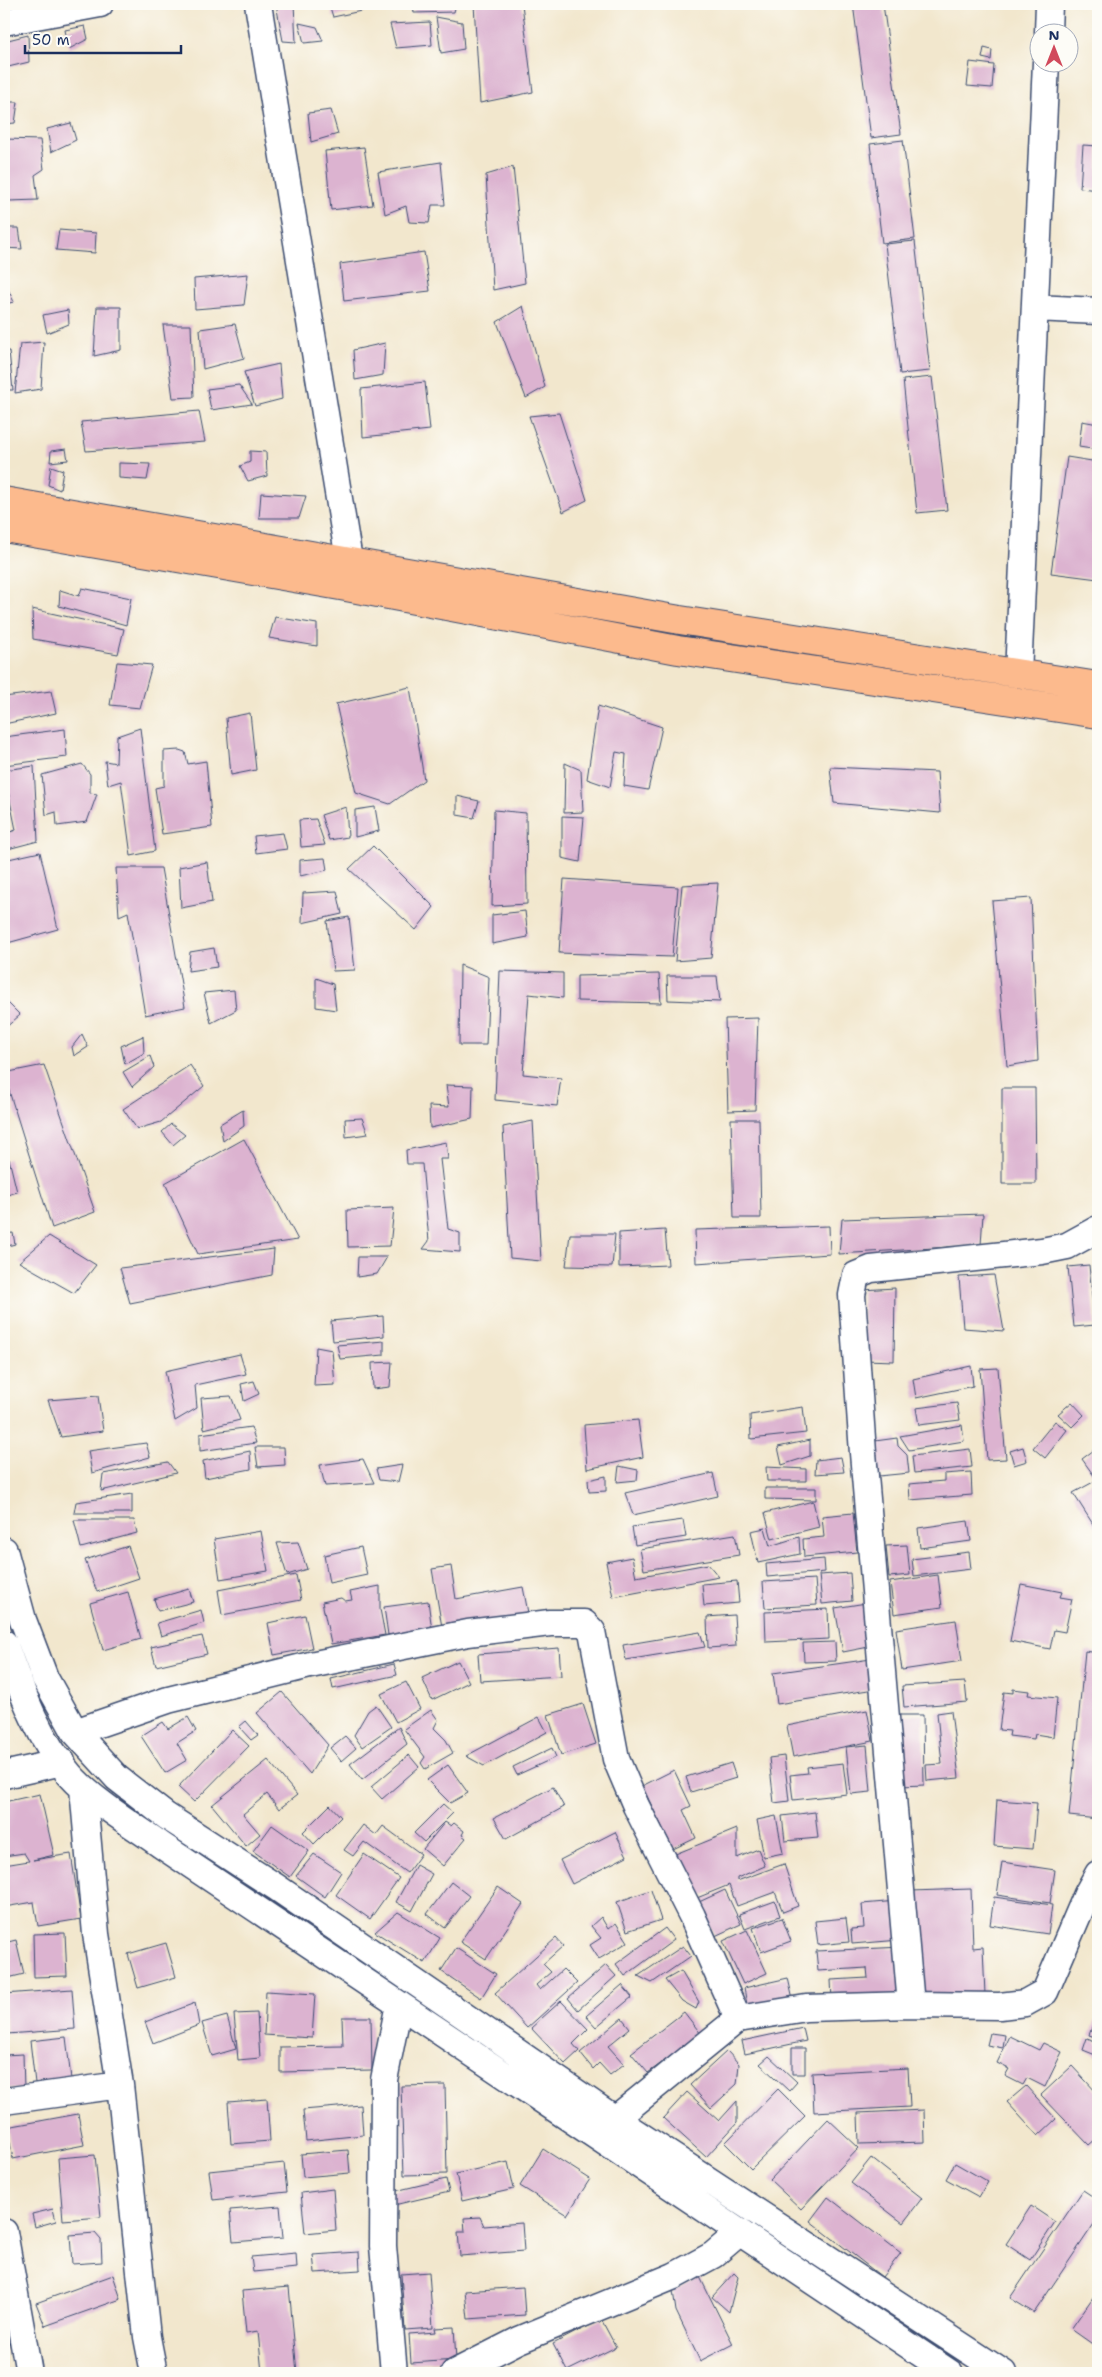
<svg xmlns="http://www.w3.org/2000/svg" width="1102" height="2377" font-family="'Shantell Sans',sans-serif">
  <style>
    .building { fill: #dcb3d0 }
    .lines { fill: none; stroke-linecap: round; stroke-linejoin: round }
    .minor-casing { stroke: #3b4b6f; stroke-width: 29 }
    .major-casing { stroke: #3b4b6f; stroke-width: 30 }
    .minor { stroke: #fff; stroke-width: 26 }
    .major { stroke: #fcba8d; stroke-width: 28 }
  </style>
  <rect width="100%" height="100%" fill="#fdfcf7"/>
  <filter id="ink" filterUnits="userSpaceOnUse"><feTurbulence type="fractalNoise" baseFrequency=".02" numOctaves="2"/><feDisplacementMap in="SourceGraphic" scale="10" xChannelSelector="R" yChannelSelector="G"/><feConvolveMatrix kernelMatrix="1 2 1 2 8 2 1 2 1" color-interpolation-filters="sRGB"/></filter>
  <filter id="wash" filterUnits="userSpaceOnUse"><feTurbulence type="fractalNoise" baseFrequency=".0096" numOctaves="4" result="noise"/><feDisplacementMap in="SourceGraphic" scale="20" xChannelSelector="R" yChannelSelector="G"/><feGaussianBlur stdDeviation="1.12" result="paint"/><feColorMatrix in="noise" values="0 0 0 0 0 0 0 0 0 0 0 0 0 0 0 0 0 1.4 0 .05"/><feComposite in="paint" operator="in"/></filter>
  <g filter="url(#wash)">
    <rect width="100%" height="100%" fill="#f2e7cd"/>
    <g id="blocks">
      <path class="building" d="M276,4H294L296,42L283,41Z
        M329,4H375V8L333,17Z
        M413,4H456L454,12L414,13Z
        M474,4H522L533,92L480,103Z
        M853,4H883L901,134L871,138Z
        M436,17L462,22L464,49L441,53Z
        M430,22L432,45L396,48L390,24Z
        M299,23L317,27L323,41L304,43Z
        M85,26L88,39L69,49L65,30Z
        M28,35L29,62L4,68V41Z
        M984,48L992,50L991,60L982,58Z
        M970,62L994,65L992,88L967,86Z
        M4,102H18L15,123L4,124Z
        M331,110L338,134L311,142L308,113Z
        M71,123L76,140L51,152L47,129Z
        M4,139L40,140L44,169L35,175L38,200L9,201L8,174L4,173Z
        M903,140L915,239L882,243L870,144Z
        M1083,145L1098,146V190L1080,188Z
        M364,147L373,205L331,210L325,151Z
        M441,162L445,205H432L429,223L409,222L406,206L385,214L378,172Z
        M513,167L525,283L493,290L486,175Z
        M4,228H19L22,249L4,248Z
        M59,230L96,233L95,253L56,250Z
        M915,241L930,371L900,374L885,244Z
        M424,252L430,291L344,301L340,264Z
        M248,274L244,305L195,309L194,279Z
        M6,285L14,302L4,304V286Z
        M523,306L545,387L526,398L497,322Z
        M97,307H121V350L94,356Z
        M68,310L69,324L47,333L43,315Z
        M235,324L244,358L203,369L200,329Z
        M163,325H191L194,397L173,398Z
        M44,342L41,389L15,393L20,344Z
        M385,343L383,375L355,380L353,350Z
        M4,351H9L13,390H4Z
        M279,364L282,399L255,406L244,372Z
        M932,377L947,510L917,513L903,380Z
        M425,382L430,430L363,437L361,389Z
        M239,385L252,404L211,410L207,389Z
        M199,411L205,442L86,451L81,422Z
        M559,413L587,500L563,512L529,416Z
        M1082,421L1098,424V450L1079,447Z
        M66,449L68,460L50,462L51,451Z
        M250,451L266,452L267,476L248,481L240,466L250,462Z
        M1067,457L1098,462V579L1051,573Z
        M119,463L150,464L147,480L119,478Z
        M51,466L63,470L60,490L48,485Z
        M261,493L306,496L299,518H259Z
        M82,588L131,598L126,625L59,606L60,590L79,596Z
        M32,609L124,629L118,654L33,639Z
        M275,617L317,624V646L269,638Z
        M117,662L152,665L140,708L110,705Z
        M410,687L424,780L390,804L356,793L336,704Z
        M51,691L56,713L4,724V697Z
        M598,706L662,727L648,790L624,786L626,754L616,752L610,787L587,779Z
        M250,713L256,770L231,775L226,718Z
        M140,728L155,851L131,856L121,781L108,785L105,761L116,763L117,736Z
        M65,729L67,757L4,765V737Z
        M179,750L185,752L188,764L206,761L212,827L162,834L155,788L164,786V751Z
        M565,763L581,770L583,812L564,813Z
        M82,764L90,774V793L97,794L87,822L57,826L56,812L46,815L42,775Z
        M34,766L38,841L4,850V834L16,830L8,791H4V770Z
        M830,767L937,772L940,813L834,803Z
        M457,796L479,801L474,818L457,815Z
        M346,807L348,837L329,840L321,815Z
        M375,807L379,831L355,837V810Z
        M494,810L526,813L527,904L492,906Z
        M562,816L584,817L580,862L562,858Z
        M316,819L325,845L301,847L299,820Z
        M283,833L287,849L256,853L254,836Z
        M373,846L434,907L416,930L349,869Z
        M40,852L58,929L4,944V860Z
        M325,858L327,870L300,876V860Z
        M207,862L212,902L181,908L179,867Z
        M116,868H161L185,1007L145,1015L128,912L119,916Z
        M564,879L678,887L672,957L559,953Z
        M718,883L711,958L675,961L682,885Z
        M337,891L342,914L302,923L303,893Z
        M1031,898L1038,1061L1007,1066L992,901Z
        M525,911L528,937L492,944V915Z
        M349,917L355,970L333,971L327,921Z
        M214,948L217,967L188,971L190,952Z
        M460,965L489,977L486,1045H459Z
        M500,971L563,973V998L529,994L523,1074L561,1078L557,1106L495,1100Z
        M659,974L661,1003L577,1001V976Z
        M667,976H717L720,1002L668,1000Z
        M316,978L333,984L336,1010L316,1007Z
        M234,990L236,1010L211,1023L204,993Z
        M4,999L20,1015L4,1029Z
        M758,1018L755,1110L728,1111L725,1019Z
        M82,1034L88,1047L74,1056L72,1047Z
        M143,1036L144,1053L125,1064L121,1046Z
        M150,1056L154,1067L132,1087L123,1072Z
        M44,1065L95,1212L52,1228L4,1075V1073Z
        M190,1065L204,1086L161,1122L137,1129L123,1109Z
        M446,1085L473,1086L472,1119L430,1128L429,1106L449,1107Z
        M1002,1088H1035L1036,1184H1002Z
        M243,1110L244,1126L223,1141L220,1124Z
        M362,1118L368,1134L346,1137L345,1119Z
        M731,1119H759L761,1218H734Z
        M533,1121L541,1261L510,1258L503,1127Z
        M171,1124L185,1135L173,1145L162,1132Z
        M244,1139L298,1240L198,1254L165,1183Z
        M446,1142L448,1159H440L448,1229L460,1233V1252L423,1249L429,1241L422,1164H407L406,1150Z
        M9,1159L17,1192L4,1196V1161Z
        M394,1208L390,1246L348,1247L347,1210Z
        M983,1214L981,1245L839,1254L842,1219Z
        M829,1226L830,1254L696,1263L695,1230Z
        M665,1230L668,1265L619,1267V1233Z
        M13,1233L15,1244L4,1247V1234Z
        M570,1234H615L612,1267L566,1266Z
        M49,1236L96,1265L74,1293L19,1262Z
        M274,1249L272,1275L130,1303L120,1268Z
        M358,1257H387L377,1274L357,1277Z
        M1089,1265L1095,1325L1074,1327L1068,1267Z
        M1098,1272V1306H1097L1094,1273Z
        M994,1275L1004,1331L963,1328L959,1277Z
        M895,1288L894,1361L865,1360L862,1290Z
        M383,1316L384,1336L333,1341L331,1321Z
        M384,1341V1355L340,1359L337,1345Z
        M316,1347L332,1350L335,1385L314,1386Z
        M240,1354L246,1374L195,1385L197,1408L175,1421L165,1371Z
        M392,1362L390,1387L373,1389L372,1363Z
        M971,1366L973,1386L916,1398L913,1379Z
        M998,1368L1006,1459L987,1460L980,1369Z
        M254,1381L259,1394L244,1401L241,1384Z
        M98,1396L103,1431L61,1437L48,1400Z
        M231,1396L240,1420L204,1429L201,1398Z
        M1072,1402L1084,1415L1072,1427L1058,1414Z
        M957,1403L960,1420L919,1425L916,1408Z
        M803,1407L806,1433L751,1439L750,1415Z
        M638,1420L643,1457L587,1469L584,1425Z
        M1055,1421L1067,1430L1045,1458L1033,1448Z
        M962,1425L964,1441L909,1450L900,1436Z
        M251,1427L256,1443L200,1451V1434Z
        M897,1438L898,1446L907,1455L909,1473L879,1476L875,1441Z
        M810,1440V1456L782,1465L778,1447Z
        M146,1443L150,1457L92,1473L88,1451Z
        M255,1447H284L285,1465L258,1467Z
        M1023,1447L1027,1461L1014,1465L1010,1451Z
        M1098,1447V1532L1073,1493L1097,1480L1082,1459Z
        M970,1449L972,1467L914,1473L912,1456Z
        M250,1451L251,1469L205,1478L203,1461Z
        M841,1457L844,1472L815,1474L816,1460Z
        M363,1459L374,1483L325,1486L320,1465Z
        M168,1462L176,1473L101,1491L103,1474Z
        M402,1465L398,1482L379,1480L376,1469Z
        M619,1466L638,1470L637,1480L617,1482Z
        M766,1467L806,1469V1481H767Z
        M971,1472L972,1495L910,1500L909,1484L944,1481V1474Z
        M713,1473L718,1496L633,1515L625,1493Z
        M606,1476V1491L589,1492L588,1480Z
        M765,1488H816V1500L765,1499Z
        M132,1494V1513H74L76,1502Z
        M813,1501L819,1527L772,1539L765,1513Z
        M853,1513L857,1552L804,1557L803,1539L824,1537L822,1516Z
        M74,1520H134L137,1533L81,1548Z
        M683,1520L686,1537L635,1545L632,1527Z
        M968,1521L971,1541L920,1548L918,1528Z
        M765,1528L770,1546L799,1537L800,1554L758,1563L751,1531Z
        M261,1531L268,1571L220,1579L214,1539Z
        M735,1534L739,1555L644,1570L640,1549Z
        M298,1542L307,1569L287,1575L277,1543Z
        M907,1545L910,1575L889,1577L886,1546Z
        M128,1546L139,1578L97,1592L85,1560Z
        M361,1547L367,1575L329,1583L324,1555Z
        M969,1552L971,1569L914,1576L912,1559Z
        M632,1557L636,1577L708,1564L719,1577L613,1597L606,1562Z
        M824,1559L825,1572L767,1577L766,1564Z
        M451,1566L456,1599L523,1587L529,1618L443,1633L432,1569Z
        M850,1573L852,1601L822,1604L819,1575Z
        M296,1575L301,1600L222,1615L218,1590Z
        M938,1575L942,1607L894,1614L890,1582Z
        M815,1579L817,1605L765,1608L763,1582Z
        M737,1581L739,1603L704,1606L702,1584Z
        M1021,1584L1062,1592L1060,1597L1072,1599L1065,1632L1054,1630L1050,1649L1010,1641Z
        M380,1586V1609L385,1635L331,1644L322,1602L341,1598L345,1601L352,1600L350,1592Z
        M189,1589L193,1602L158,1611L154,1599Z
        M128,1592L141,1639L103,1650L90,1603Z
        M428,1601L432,1630L388,1635L384,1607Z
        M866,1603L874,1646L843,1652L835,1608Z
        M828,1609L829,1639L766,1642L765,1612Z
        M201,1610L204,1623L161,1636L157,1623Z
        M305,1615L312,1648L274,1655L268,1623Z
        M734,1615L736,1646L708,1648L707,1617Z
        M956,1620L962,1661L902,1670L896,1629Z
        M700,1632L705,1647L626,1660L623,1645Z
        M202,1636L207,1654L156,1666L151,1647Z
        M835,1642L836,1661L804,1662L803,1643Z
        M559,1648L561,1676L480,1681L478,1654Z
        M1085,1651L1098,1653V1819L1069,1816Z
        M871,1659L875,1689L777,1704L773,1673Z
        M458,1661L469,1682L432,1700L422,1678Z
        M394,1664L397,1675L333,1689L331,1679Z
        M406,1682L420,1709L396,1722L381,1694Z
        M965,1682L967,1702L904,1707L902,1686Z
        M1013,1689L1029,1691L1028,1695L1057,1698L1053,1737L1035,1734L1034,1739L1009,1736L1010,1731L999,1730L1004,1692L1013,1693Z
        M282,1692L328,1745L310,1774L257,1713Z
        M583,1704L596,1744L561,1755L548,1715Z
        M376,1705L391,1727L362,1747L354,1735L368,1711Z
        M431,1710L438,1720L434,1728L446,1740L453,1753L425,1769L421,1763L425,1757L404,1729Z
        M867,1710L873,1741L793,1757L787,1726Z
        M951,1711L959,1778L927,1781L926,1765L942,1764L937,1713Z
        M899,1715H923L924,1785L900,1786Z
        M188,1717L196,1731L177,1743L187,1760L165,1773L141,1736L163,1722L168,1729Z
        M539,1717L547,1732L484,1766L466,1756Z
        M246,1721L258,1735L251,1740L239,1727Z
        M399,1727L407,1744L362,1780L350,1764Z
        M232,1730L249,1746L194,1802L178,1787Z
        M345,1736L356,1748L341,1761L330,1748Z
        M867,1745L871,1792L851,1794L846,1747Z
        M552,1748L556,1757L517,1775L513,1767Z
        M409,1755L419,1767L382,1799L371,1787Z
        M784,1756L789,1801L774,1803L769,1758Z
        M268,1760L297,1795L279,1809L267,1794L243,1814L260,1834L246,1846L212,1805Z
        M731,1763L736,1778L691,1792L686,1777Z
        M843,1763L847,1794L793,1800L790,1775L808,1773L807,1767Z
        M448,1765L468,1793L450,1803L427,1780Z
        M674,1770L691,1806L683,1810L696,1838L673,1849L642,1786Z
        M553,1787L564,1807L506,1839L494,1818Z
        M40,1794L54,1855L33,1860L71,1854L81,1919L38,1926L34,1902L4,1907V1865L29,1861L24,1853L4,1856V1802Z
        M997,1800L1037,1803L1033,1849L994,1846Z
        M443,1804L453,1813L424,1842L414,1833Z
        M330,1805L341,1817L314,1844L303,1832Z
        M815,1812L818,1838L785,1841L782,1816Z
        M776,1816L783,1853L764,1857L757,1820Z
        M445,1822L451,1826L454,1823L464,1831L462,1835L466,1838L443,1866L423,1849Z
        M272,1825L309,1851L290,1877L253,1851Z
        M363,1825L376,1835L383,1826L421,1854L407,1873L364,1842L353,1856L344,1850Z
        M737,1829V1858L758,1849L765,1866L737,1878V1881L784,1864L798,1906L783,1912L775,1892L737,1906L729,1885L692,1900L673,1855Z
        M615,1832L627,1856L572,1884L560,1860Z
        M314,1854L341,1872L325,1897L296,1876Z
        M364,1854L399,1878L370,1919L336,1895Z
        M1002,1862L1055,1870L1050,1903L997,1895Z
        M416,1865L432,1874L412,1911L396,1902Z
        M451,1882L469,1896L445,1928L427,1914Z
        M498,1887L523,1904L486,1959L460,1942Z
        M971,1889L973,1948L983,1947L985,1995L914,1997L911,1891Z
        M651,1890L661,1920L627,1931L617,1902Z
        M725,1890L741,1924L715,1936L699,1902Z
        M994,1897L1052,1905L1048,1934L990,1925Z
        M775,1901L780,1916L745,1929L739,1914Z
        M897,1901L900,1940L852,1944L851,1929L864,1928L862,1904Z
        M398,1912L440,1938L425,1963L375,1932Z
        M601,1917L608,1929L616,1923L628,1942L599,1959L590,1945L601,1938L591,1926Z
        M782,1918L791,1941L761,1952L753,1928Z
        M846,1918L849,1942L818,1945L815,1921Z
        M665,1928L674,1940L625,1976L616,1964Z
        M747,1930L767,1973L743,1984L723,1941Z
        M65,1933L67,1976L34,1977L33,1934Z
        M556,1938L563,1946L543,1964L551,1972L536,1985L540,1990L563,1969L577,1983L527,2028L495,1993Z
        M16,1940L24,1974L4,1979V1943Z
        M166,1943L176,1977L138,1988L128,1954Z
        M683,1946L691,1956L652,1983L638,1976Z
        M903,1947L905,1996L832,2000L831,1980L868,1978L867,1968L818,1971L816,1951Z
        M456,1948L496,1974L481,1998L441,1971Z
        M606,1965L616,1976L578,2010L568,1998Z
        M681,1971L699,2002L696,2009L682,2001L665,1980Z
        M788,1978L793,2000L748,2010L744,1988Z
        M622,1985L632,1997L596,2027L586,2016Z
        M72,1989L75,2029L7,2034L4,1994Z
        M266,1991L315,1994L312,2038L264,2035Z
        M561,2001L588,2029L573,2044L579,2051L565,2064L531,2028Z
        M195,2003L199,2025L153,2043L145,2022Z
        M684,2012L701,2034L648,2073L631,2053Z
        M1098,2012V2038L1089,2035Z
        M257,2013L260,2058L238,2060L234,2014Z
        M227,2016L236,2049L212,2056L202,2023Z
        M342,2017H371L372,2070L280,2072V2047L343,2046Z
        M622,2018L630,2028L608,2046L624,2064L610,2075L599,2063L593,2069L580,2053Z
        M803,2028L806,2041L745,2054L742,2041Z
        M990,2033L1005,2035L1003,2048L987,2045Z
        M1010,2036L1039,2050L1043,2043L1062,2052L1045,2087L1027,2078L1023,2085L1005,2076L1009,2069L997,2063Z
        M66,2037L71,2079L35,2083L30,2041Z
        M1087,2038L1098,2042V2056L1083,2050Z
        M792,2048H805V2074H792Z
        M727,2051L739,2064L737,2084L711,2108L690,2085Z
        M23,2054L24,2089H4V2055Z
        M769,2056L797,2082L789,2091L760,2064Z
        M1072,2066L1098,2094V2137L1089,2145L1041,2095Z
        M908,2068L910,2107L814,2112L812,2073Z
        M445,2085L447,2174L404,2175L401,2086Z
        M1026,2086L1056,2119L1038,2136L1007,2102Z
        M778,2089L805,2116L751,2169L725,2143Z
        M687,2092L719,2121L737,2101V2123L706,2157L663,2118Z
        M267,2099L270,2141L231,2144L228,2102Z
        M361,2105L363,2135L306,2141L303,2110Z
        M924,2110L925,2142L859,2144L858,2113Z
        M78,2114L84,2145L13,2159L7,2127Z
        M828,2119L859,2148L801,2209L770,2180Z
        M543,2149L590,2179L567,2215L520,2186Z
        M348,2150L350,2173L303,2177L301,2154Z
        M95,2155L101,2217L63,2220L58,2158Z
        M871,2158L922,2198L903,2223L851,2183Z
        M508,2162L514,2189L462,2201L456,2174Z
        M284,2163L287,2192L213,2200L209,2171Z
        M955,2163L988,2182L979,2197L946,2179Z
        M446,2179L449,2192L394,2205L391,2192Z
        M333,2189L336,2230L305,2233L301,2193Z
        M1083,2190L1098,2200V2218L1034,2313L1010,2298Z
        M828,2197L901,2253L882,2277L810,2221Z
        M280,2206L283,2238L233,2242L230,2210Z
        M1031,2206L1055,2222L1030,2260L1006,2244Z
        M53,2209L56,2221L35,2227L32,2214Z
        M480,2217L484,2226L522,2223L524,2251L460,2256L458,2232H465L464,2218Z
        M95,2233L101,2240L102,2262L72,2264L70,2235Z
        M359,2252L360,2270L315,2273L313,2255Z
        M296,2253L297,2268L253,2272L251,2257Z
        M429,2272L433,2328L405,2330L401,2274Z
        M734,2273L738,2277L729,2312L712,2297Z
        M113,2275L121,2299L45,2326L36,2303Z
        M700,2277L733,2344L700,2361L676,2311L673,2291Z
        M289,2287L297,2373H262L258,2331L246,2333L242,2291Z
        M523,2287L525,2315L468,2319L465,2291Z
        M1098,2290V2348L1071,2329Z
        M601,2319L616,2347L567,2371L553,2344Z
        M454,2327L456,2360L411,2363L409,2334L436,2332L435,2328Z"/>
    </g>
  </g>
  <g filter="url(#ink)">
    <use href="#blocks" fill-opacity="0" stroke="#3b4b6f" stroke-width="1"/>
    <g class="lines">
      <defs>
        <path id="minor" d="M258,4L349,560L346,583
          M4,22L100,4
          M1048,32L1049,4
          M1035,308L1098,311
          M1018,674L1046,62
          M4,1550L23,1620L45,1678L75,1732L117,1778L166,1816L276,1887L615,2119L1003,2373
          M4,1643C21,1689 37,1737 70,1775C93,1801 133,1825 161,1845L950,2373
          M75,1732L168,1700L310,1665L468,1633L550,1623H584L592,1631L616,1759L636,1806L692,1916L738,2019
          M4,1775L62,1762
          M83,1788L96,1934L120,2085L147,2337L154,2373
          M911,2005L863,1453L852,1295L856,1275L871,1269L1042,1251L1067,1246L1098,1229
          M4,2101L120,2085
          M615,2119L738,2019L806,2008L911,2005L1000,2006L1025,2003L1045,1992L1087,1894L1098,1874
          M4,2232L29,2373
          M394,2373L383,2246L384,2080L399,2004
          M454,2373L519,2340L674,2276L713,2255L740,2232"/>
        <path id="major" d="M4,501L680,620L1098,686
          M4,528L346,587L678,650L1098,714"/>
      </defs>
      <use href="#minor" class="minor-casing"/>
      <use href="#major" class="major-casing"/>
      <use href="#minor" class="minor"/>
      <use href="#major" class="major"/>
    </g>
  </g>
  <rect width="1102" height="2377" fill="none" stroke="#fdfcf7" stroke-width="20"/>
  <g transform="translate(1054 48)"><circle r="24" fill="#fdfcf7" stroke="#a3aaba"/>
  <path d="M0-4L9 19L0 12L-9 19Z" fill="#d1495b"/>
  <text y="-8" font-size="14" font-weight="bold" text-anchor="middle" fill="#1b2f5e">N</text>
  </g>
  <path d="M25 45v8h156v-8" fill="none" stroke="#1b2f5e" stroke-width="2.5"/>
  <text x="32" y="45" font-size="15" fill="#1b2f5e" stroke="#fdfcf7" stroke-width="4" paint-order="stroke">50 m</text>
</svg>
